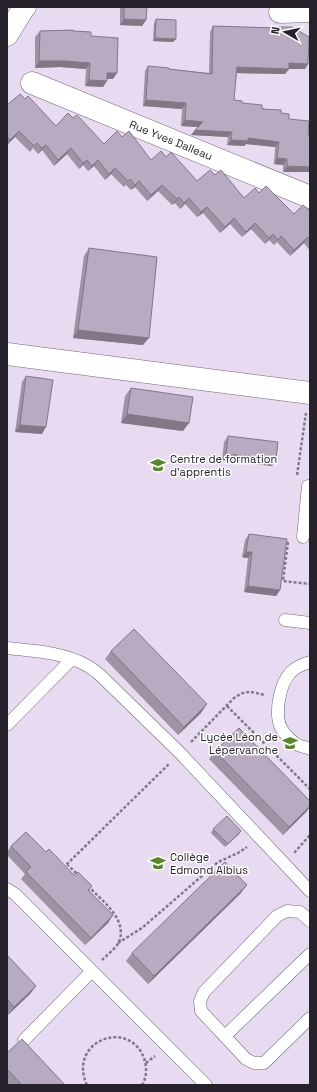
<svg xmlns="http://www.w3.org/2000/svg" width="317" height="1092" font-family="'Space Grotesk',sans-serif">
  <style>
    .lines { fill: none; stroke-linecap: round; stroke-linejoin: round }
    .service-casing { stroke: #72667a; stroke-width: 13 }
    .minor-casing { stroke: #72667a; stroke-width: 23 }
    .path { stroke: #817887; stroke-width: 2.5; stroke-dasharray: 3 2; stroke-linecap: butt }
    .service { stroke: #fff; stroke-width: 12 }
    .minor { stroke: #fff; stroke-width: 22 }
    .wall { fill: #9e92a5 }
    .shaded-wall { fill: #817786 }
    .building { fill: #b8aac0; stroke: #817786 }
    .labels { text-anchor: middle; stroke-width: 3; stroke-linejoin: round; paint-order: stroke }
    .street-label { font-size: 11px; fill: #26212a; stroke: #fff }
    .poi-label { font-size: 11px; fill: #26212a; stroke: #fff; text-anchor: start }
  </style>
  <rect width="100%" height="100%" fill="#e8daf1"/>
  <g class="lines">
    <defs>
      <path id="service" d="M303,537L308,486H310
        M285,620L310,623
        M7,648C33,651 62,652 86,665C90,667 95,671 99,674L180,753L310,891
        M310,662C303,664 296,667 291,672C280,683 274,713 281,728C284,734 292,742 298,745C302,747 306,747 310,749
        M7,725L72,659
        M7,889L15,894L206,1085
        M310,921L300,912L287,911L277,916L204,992L200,1001L201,1011L246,1059L254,1063H264L310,1018
        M225,1036L310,954
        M24,1040L92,971"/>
      <path id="minor" d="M280,12L310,11
        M7,35L23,9L25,7
        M32,83L310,197
        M7,354L310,393"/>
    </defs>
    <use href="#service" class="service-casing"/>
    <use href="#minor" class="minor-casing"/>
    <path class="path" d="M297,475L306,413
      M288,542L283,581L310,584
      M227,706L310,789
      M191,742L234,698C247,689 251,692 265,695
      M294,852H295L310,835
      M67,864L78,875
      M63,868L169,764
      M88,886C102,901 128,919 119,942C116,948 106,956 102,960
      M118,943L142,928L218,862L238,853L247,847
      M146,1063L155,1056
      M87,1085C67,1042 128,1017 144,1058C147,1067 147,1077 142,1085"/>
    <use href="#service" class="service"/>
    <use href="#minor" class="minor"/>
  </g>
  <path class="wall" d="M120,7H147L146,20L142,26L120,25Z
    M156,19L176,39L173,42L153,41L154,23Z
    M213,26L275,28L276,27L308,64L305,69H289L285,74L236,73L234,100L242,103L281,113L289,119L308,135L283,172V165L274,164L275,147L246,144L244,146L227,145L228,137L191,135L198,127L181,126L182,109L143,106L145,71L148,66L169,69L209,73L210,32Z
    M40,31H73L91,36L117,73L113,79H107L103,87L85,86L86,69L60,67L35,68V37Z
    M7,105L56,126L73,118L104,144L122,137L151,160L166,157L197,181L215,175L244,198L259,193L294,214L309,210L310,209V251L304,243L290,256L277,242L274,245L269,240L265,244L251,229L242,237L230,224L220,233L203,213L197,217L185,204L180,209L175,203L172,205L158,191L147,201L135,187L131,190L126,185L124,187L111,174L105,180L94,166L88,171L83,165L79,169L67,154L54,166L42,150L38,154L33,148L30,152L15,137L7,145Z
    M89,248L143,345L73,338L84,256Z
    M26,376L42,434L15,432L22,382Z
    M131,388L183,431L121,423L125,396Z
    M228,436L276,459L272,466L222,460L224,442Z
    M249,534L280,590L276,596L244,592L248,558L242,557L245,540Z
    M111,651L201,713L178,735L105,659Z
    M215,751L310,801V807L306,812L283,835L209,759Z
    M213,829L239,834L225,847L211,833Z
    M11,846L46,852L74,875L92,886L89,891L113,915L108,923L85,945L21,879L25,874L7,855V852Z
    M241,893L148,984L126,961L132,953Z
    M7,955L36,986L30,994L8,1015L7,1014Z
    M7,1053L65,1085H7Z"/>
  <path class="shaded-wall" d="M124,19L146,20L142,26L120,25Z
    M155,38L176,39L173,42L153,41Z
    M39,61H64L90,63L86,69L60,67L35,68Z
    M289,63L308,64L305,69H285Z
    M237,67L289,69L285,74L233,73Z
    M107,73H117L113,79H103Z
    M89,80L107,81L103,87L85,86Z
    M146,100L186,103L182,109L143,106Z
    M185,120L203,122L199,127L181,126Z
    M195,130L232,132L228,137L191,135Z
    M19,131L15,137L7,145L10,140Z
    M248,138L279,142L275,147L246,144L244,146L227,145L231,140Z
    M46,145L42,150L38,154L42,148Z
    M71,148L67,154L54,166L58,160Z
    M277,158L287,159L283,165L274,164Z
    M87,160L83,165L79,169L83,163Z
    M98,160L94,166L88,171L92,166Z
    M287,166L310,167V172H283Z
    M115,168L111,174L105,180L109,174Z
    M139,181L135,187L131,190L135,185Z
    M162,185L158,191L147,201L151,195Z
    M179,197L175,203L172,205L177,199Z
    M189,198L185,204L180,209L184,203Z
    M207,207L203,213L197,217L201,212Z
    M234,218L230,224L220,233L225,227Z
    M255,223L251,229L242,237L246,232Z
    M273,234L269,240L265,244L269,238Z
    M308,237L304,243L290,256L294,250Z
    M78,330L149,338L143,345L73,338Z
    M127,414L189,423L183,431L121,423Z
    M20,425L46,427L42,434L15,432Z
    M226,454L276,459L272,466L222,460Z
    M246,552H252L248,558L242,557Z
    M248,586L280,590L276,596L244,592Z
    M207,704L201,713L178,735L184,727Z
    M310,806V807L306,812L283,835L289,827Z
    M241,831L239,834L225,847Z
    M247,885L241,893L148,984L154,976Z
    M113,915L108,923L85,945L91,938Z
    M36,986L30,994L8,1015L14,1007Z"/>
  <path class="building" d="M124,7H147L146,20L124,19Z
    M156,19L176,20V39L155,38Z
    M213,26L276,28V27H292L309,37L308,64L289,63V69L237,67L234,100L242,101V103L262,105V109L281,110V113L289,114V119L309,121L308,135H310V167L287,166V159L277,158L279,142L248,138V141L231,140L232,132L195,130L203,122L185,120L186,103L146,100L148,66L169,68V69L212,74Z
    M73,30V31L91,32V36L118,38L117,73H107V81L89,80L90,63L64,61H39L40,31Z
    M20,94L25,99L28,96L56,126L68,113L73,118L77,115L104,144L117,131L122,137L129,131L151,160L161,151L166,157L171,152L197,181L210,170L215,175L221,170L244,198L255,188L259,193L266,186L294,214L303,205L309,210L310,209V240L308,237L294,250L281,236L278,240L273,234L269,238L255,223L246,232L234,218L225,227L207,207L201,212L189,198L184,203L179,197L177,199L162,185L151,195L139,181L135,185L130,179L128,181L115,168L109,174L98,160L92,166L87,160L83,163L71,148L58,160L46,145L42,148L37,143L34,146L19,131L10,140L7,137V105Z
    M89,248L157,257L149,338L78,330Z
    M26,376L53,380L46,427L20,425Z
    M131,388L193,397L189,423L127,414Z
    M228,436L278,442L276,459L226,454Z
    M249,534L287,539L280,590L248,586L252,552H246Z
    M134,629L207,704L184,727L111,651Z
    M239,728L310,801V806L289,827L215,751Z
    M227,816L241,831L228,844L213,829Z
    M26,832L46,852L49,849L74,875L78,872L92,886L88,890L113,915L91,938L26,872L31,867L11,846Z
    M225,862L247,885L154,976L132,953Z
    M7,955L36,986L14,1007L7,999Z
    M22,1039L65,1085H22L7,1069V1053Z"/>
  <defs>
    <symbol id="school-bare" viewBox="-9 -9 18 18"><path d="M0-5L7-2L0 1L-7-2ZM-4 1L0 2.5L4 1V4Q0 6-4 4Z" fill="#568a23" stroke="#fff" stroke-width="2.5" paint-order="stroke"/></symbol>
  </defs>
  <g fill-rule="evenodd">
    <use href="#school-bare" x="147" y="454" width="22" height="22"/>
    <use href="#school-bare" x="279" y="732" width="22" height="22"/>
    <use href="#school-bare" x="147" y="852" width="22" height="22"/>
  </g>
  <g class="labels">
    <g class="street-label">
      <text transform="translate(171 140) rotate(22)" y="4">Rue Yves Dalleau</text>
    </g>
    <g class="poi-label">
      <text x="170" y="463">Centre de formation<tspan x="170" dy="13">d'apprentis</tspan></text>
      <text x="278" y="741" text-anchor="end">Lycée Léon de<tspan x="278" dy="13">Lépervanche</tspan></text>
      <text x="170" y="861">Collège<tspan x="170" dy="13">Edmond Albius</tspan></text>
    </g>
  </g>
  <rect width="317" height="1092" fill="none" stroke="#26212a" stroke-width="16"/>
  <g transform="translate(285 32) rotate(279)" stroke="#ffffff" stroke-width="3" paint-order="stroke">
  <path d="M0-3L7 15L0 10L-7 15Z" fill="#26212a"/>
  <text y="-6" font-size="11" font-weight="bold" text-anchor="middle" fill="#26212a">N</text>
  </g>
</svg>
